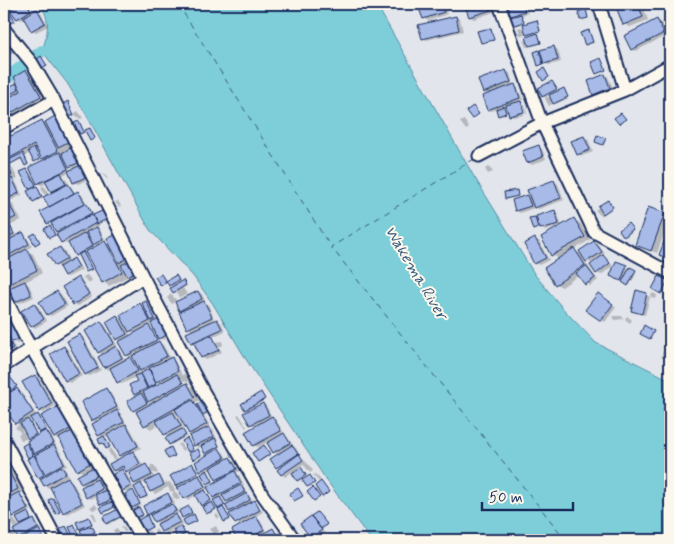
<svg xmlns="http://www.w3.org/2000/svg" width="674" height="544" font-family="Mynerve,sans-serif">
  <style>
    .water { fill: #7eced9; stroke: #568ea8 }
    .shadow { fill: #0003; fill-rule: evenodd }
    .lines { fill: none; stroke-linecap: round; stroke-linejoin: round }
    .canal { stroke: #7eced9; stroke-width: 12 }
    .ferry { stroke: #34577d; stroke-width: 1; stroke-dasharray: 6 5; stroke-linecap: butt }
    .building { fill: #a7bae8; stroke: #1b2f5e }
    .minor-casing { stroke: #1b2f5e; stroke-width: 15 }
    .minor { stroke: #fbf7ec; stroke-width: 11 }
    .labels { text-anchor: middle; stroke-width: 4; stroke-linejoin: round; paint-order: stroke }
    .water-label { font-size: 16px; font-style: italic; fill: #34577d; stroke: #fbf7ec }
  </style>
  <rect width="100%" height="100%" fill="#e2e5eb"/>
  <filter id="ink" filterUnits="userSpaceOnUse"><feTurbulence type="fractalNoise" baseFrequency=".02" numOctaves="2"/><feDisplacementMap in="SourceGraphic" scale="10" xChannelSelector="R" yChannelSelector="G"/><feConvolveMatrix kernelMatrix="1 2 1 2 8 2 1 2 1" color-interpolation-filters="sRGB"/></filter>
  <g filter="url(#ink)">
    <path class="water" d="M40,4H376L473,175L535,275L565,311L596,343L670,380V540H371L327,481L249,364L213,304L193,276L150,230L87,116L67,83L42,51C48,33 51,20 40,4Z"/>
    <path class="shadow" d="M22,4H28L34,12L37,11L41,13L48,26L36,32L32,30L25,18L21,20L17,18L12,10Z
      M429,4H443L447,14L428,21L424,18L420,7Z
      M475,4H491L494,12L474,19L470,17L466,7Z
      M509,4H523L527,6L526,4H534L535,6L529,8L526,7L528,13L522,15L525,25L537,21L541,31L528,35L524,32L525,35H520L518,28L521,27L526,29L524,23L512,27V18L509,16L513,6Z
      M617,4H642L648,20L630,27L624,24Z
      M4,6L16,21L11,24L6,18L4,19Z
      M456,17L460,19L463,31L427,40L423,38Z
      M657,20L661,22L667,35L636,51L632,49Z
      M589,31L594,43L587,45H586Z
      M4,35L16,50L5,59L4,58Z
      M538,35L542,43L532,46L528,44L529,47H526L523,40L529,41Z
      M554,47L558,50L561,62L549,65L543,62L544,65H539V51L543,53Z
      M26,71L32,75L46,100L4,124V94L7,100L14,96L10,94L17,86L21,92L23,91Z
      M506,71L510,73L513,85L518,88L523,100L519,101L523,103H521L524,115L513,117L502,109L500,111L506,114L501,116L497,109L491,111L488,109L489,95L484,92Z
      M605,75L608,77L614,90L598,96L594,94Z
      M552,82L558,92L565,91L568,98L556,104L551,101L552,104L549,106L545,99L546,98L543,96ZM550,94L553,100L546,96Z
      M523,104L525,105L527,114H526Z
      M78,111L83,118L80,119L74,114Z
      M55,118L58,120L83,164L79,166L84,169L89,179L78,184L74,182L69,172L63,175L76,194L78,193L82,195L95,216L102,212L104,213L107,219L99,224V226L96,228L100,230L106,241L104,242L113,247L117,235L137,272L109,286L103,282L87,253L84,254L92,270L89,272L80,257L76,255L69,242L66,244L62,242L58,235L50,237V227L55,235L57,234L53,224L48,223L51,208L45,198L48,196L44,194L41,187L43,186L38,183L46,160L43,158L38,149L36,151L40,160L35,161L30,153L25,156L29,165L27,166L23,159L13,163L8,160L18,179L15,180L22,195L10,201L4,189V152L6,153L4,149V137L9,134L13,136L42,121L45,123ZM68,165L75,169L71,171ZM47,183L53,194L50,195L45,187L42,185ZM87,232L91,238L84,234ZM91,242L98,246L95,248Z
      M464,120L469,128L466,130L460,122Z
      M79,123L84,132L91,130L95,139L91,140L87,132L81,134Z
      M584,137L588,139L593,152L582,156L578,154Z
      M538,146L542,149L546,159L532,165L528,162Z
      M489,167L493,172L488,174L485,169Z
      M27,170L37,186L35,187L38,189L43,198L35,202L34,201L33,190L30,188Z
      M104,173L108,179H107L102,174Z
      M554,181L558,184L564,200L539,209L533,206L534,208L520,213L516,211L513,201L527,196L532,199Z
      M6,199L12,203L21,220L10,226L17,237L23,234L26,236L32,246L26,250L33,254L42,273L25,282L29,285L34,297L20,303L16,301L14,287L8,284L4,276V201Z
      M118,201L121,206L119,207L115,202Z
      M608,201L613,208L601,216L595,210Z
      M555,212L558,214L562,227L574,220L580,223L590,240L573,250L583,255L594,242L598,244L605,254L602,256L607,259L613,266L601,275L597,273L600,260L598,258L591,263L583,259L598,280L590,286L579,275L562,287L556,284L560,259L552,255L561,226L545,231L541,228L539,223H537L539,229H534V218L539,220Z
      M664,214L670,218L657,253L636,245Z
      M628,224L634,230L626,237L625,236Z
      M535,239L539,241L549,260L539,265L535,263Z
      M60,248L64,250L70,262L74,260L77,262L82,270L68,277L65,275L60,267L55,265Z
      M616,262L637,272L630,285L615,277Z
      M87,275L92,281L88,283L83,277Z
      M177,277L181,282L183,281L187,286L183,288L187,294L180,298L172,289L174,287L170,285L169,281Z
      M78,278L82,280L92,297L78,306L74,304Z
      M659,278L668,283L662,294L653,289Z
      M57,292L61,294L68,306L51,316L48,314Z
      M198,292L202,294L205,301L204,302L208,304L215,321L221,322L225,331L212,337L217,342L222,341L223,345L219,347L222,352L206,360L202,357L195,345L192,343L193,331L188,328L183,312L180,310L176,301L172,304L167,298L171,294L178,302Z
      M637,292L651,297L652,293L657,295L656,299L650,297L645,315L632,311Z
      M670,293V305L666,303Z
      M602,297L616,307L605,322L601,320Z
      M146,303L157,322L172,336L163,340L157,337L160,343L163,345L171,359L175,361L182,375L187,373L191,380L187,382L182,380L185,385L187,384L193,388L200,400L196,402L198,406L204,402L210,412L205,415L202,412L210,426L208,427L213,430L217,439L220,447L217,448L223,452L228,460L230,458L233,461L240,471L236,473L239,475L244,485L241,487L244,488L248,494L246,495L250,497L253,502L258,504L263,512L254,517L260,520L267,533L273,530L280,534L278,530L283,527L288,535L283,538L279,536L281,540H258L257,538L253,540H239L233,531L241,526L236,523L234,513L230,511L231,504L227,501L224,496L221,498L225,506L222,507L225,509L230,520L226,522L221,509L219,508L217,499L214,498L209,488L205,491L212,501L210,502L213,504L216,510L209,514L197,495L188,500L185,498L180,487L177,485L192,464L200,469L210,455L206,453L202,446L199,448L195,445L194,436L190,433L178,413L176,414L184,428L181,430L187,436L171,445L169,444V437L165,434L159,424L151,429L145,425L137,412L134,410L139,396L135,394L138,382L136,377L122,384L118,382L111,368L109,370L105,367L103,355L98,352L101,323L105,325L117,345L114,347L119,350L126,361L130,358L137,362L133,356L131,358L127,355L121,341L117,339V317L121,319L131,336L135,334L130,331L140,305L146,308ZM152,323L156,331L152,329L161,345L159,346L149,328H151L147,326ZM139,369L145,372L142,374ZM154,380L161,384L157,386ZM147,400L154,403L150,406ZM197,468L205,473L201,475ZM211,469L217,479L220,481L208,488L202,479L199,477L203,475L209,484L214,482L208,471Z
      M34,304L38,306L47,321L35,328L32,326Z
      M4,305L11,318L4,323Z
      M613,316H622L623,319L615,320Z
      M627,316L632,320L630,323L625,319Z
      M4,329L25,339L17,344L10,339L16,350L7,355L4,354Z
      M669,332H670V345L667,344Z
      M80,336L84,338L101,370L90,376L86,374Z
      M64,347L68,349L82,376L70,383L66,381L51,354Z
      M664,348L669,350L666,359L661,357Z
      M7,374L17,387L15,388L20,391L37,416H39L47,430L45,431L54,436L61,406L95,465L93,466L99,469L103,477L97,480L101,482L109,502L115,508L105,513L104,512L105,506L101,504L97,496L91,499L87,497L86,486L82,483L78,476L84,473L78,470L60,439L59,440L51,435L56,445L55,446L58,448L67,466L64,467L69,476L66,477L72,481L85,505L68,514L64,512L51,487L49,488L45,486L39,478L23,446L28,445L45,477L49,475L46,473L38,454L35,453L32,439L29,438L25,430L22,431L24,433L27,439L21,440L18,434L21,433L15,427L19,425L16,423L4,405V398L13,391L4,381V376ZM32,417L40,432L43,434L38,437L30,421L27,420Z
      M35,376L39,378L55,406L43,413L40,411Z
      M106,389L110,392L120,410L117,411L121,414L127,425H126L130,428L141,448L133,452L136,454L144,467L146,466L152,469L150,465H154L158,473L156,474L152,472L155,478L159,477L162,479L164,483L170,482L175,490L174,491L177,493L180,499L177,500L172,498L175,504L173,506L176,508L179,512L188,507L190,508L193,514L185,518L181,512L175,515L180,518L183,524L180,526L182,528L186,535L179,538L174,529L170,531L174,535L171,537L175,540H167L163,536L167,534L162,531L159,524L148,514L168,495L175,499L172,494L174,493L170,491L168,487L155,494L151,491L146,482L141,484L148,497L143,499L139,486L135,483L131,473L126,468L121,470L126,473L134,488L126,492L123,490L119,473L114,470L123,457L120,455L108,435L104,437L110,446L107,447L105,443H101L103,438L99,435L97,423L92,420Z
      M261,394L265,400L249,409L250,411L263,404L266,406L272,417L276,420L284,433L282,434L287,437L293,445L292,446L296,448L300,456L309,465L313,471L310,473L303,464L299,467L307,476L299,481L292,472L285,477L282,474L280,469L277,467L279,455L274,452L268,442L258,447L254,445L256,427L251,424L245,413L249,411L246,409Z
      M239,414L247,427L246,428L237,415Z
      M188,441L194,452L198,450L202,456L195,460L194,459L192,453L189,451Z
      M180,443L185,450L182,451L178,445Z
      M266,447L270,455L260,462L259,461Z
      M110,448L117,458L113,460L108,451Z
      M4,462L11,466L23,492L20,494L22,496L31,511L27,513L32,521L37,523L41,530L44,538L40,540H28L27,538L21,540L19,538L24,526L18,518L10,514L19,526L14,528L9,522L4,524V503L8,504L6,501L4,502Z
      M315,474L321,480L319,482L313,475Z
      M134,492L141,505L137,507L140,509L144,515L138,518L136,517L137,509L133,507Z
      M95,504L98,508L93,510L90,507Z
      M118,510L122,517L109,524L107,523Z
      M91,513H94L97,520H95Z
      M217,514L220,518L218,519L215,515Z
      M318,514L327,525L322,530L325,533L316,539L312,537L302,524Z
      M89,518L93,524L90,526L94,528L96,533L85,537L83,531L80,529Z
      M148,518L153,527L147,530L151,532L153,539L156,540L149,539L146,533L148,532L144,530Z
      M122,526L124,527L127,532H124L121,527Z
      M216,526L219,532L214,535L210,529Z
      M117,528L121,535L117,537L113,530Z
      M155,529L157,530L159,535L156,534L154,530Z
      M11,533H13L16,540H11L8,534Z
      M106,534L107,535L110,540H104L102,536Z
      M93,536L96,540H86Z
      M345,537L351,540H340Z"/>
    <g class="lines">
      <path class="canal" d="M33,58L42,51
        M4,81L26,63"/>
      <path class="ferry" d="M178,4L330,246
        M474,159L331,247L566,540"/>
    </g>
    <path class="building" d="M19,4H27L31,10L17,19L10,10Z
      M425,4H441L444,12L423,19L418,6Z
      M471,4H488L491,10L469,17L465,6Z
      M517,4H523L525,11L508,17L505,8Z
      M615,4H638L643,17L623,25Z
      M37,9L45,23L31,31L23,17Z
      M586,9L588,18L580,20L578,12Z
      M10,12L15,20L9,24L4,17Z
      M521,14L524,22L510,27L507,18Z
      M456,16L459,30L422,39L418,25Z
      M657,19L664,33L631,50L624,36Z
      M537,20L540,31L526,35L523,24Z
      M491,28L494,40L481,43L477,31Z
      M589,30L593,42L585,45L580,33Z
      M538,33L541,43L529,46L526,37Z
      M554,46L558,60L544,64L540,50Z
      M539,50L543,64L538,66L534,52Z
      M41,56L47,66L41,70L36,60Z
      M601,58L606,70L596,74L591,62Z
      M544,68L549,77L543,81L538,72Z
      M26,70L41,96L4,117V100L21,91L14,77Z
      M506,70L511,82L483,93L478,80Z
      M605,74L610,88L593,95L588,81Z
      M552,81L557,89L542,97L538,88Z
      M16,83L19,89L9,95L6,89Z
      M515,84L520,98L487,110L482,96Z
      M564,88L568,97L553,104L549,95Z
      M68,101L74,115L69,117L63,104Z
      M521,101L524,112L509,116L506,105Z
      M473,106L479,114L472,119L466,111Z
      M504,106L506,113L498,116L496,109Z
      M621,113L626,119L619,124L614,118Z
      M55,116L68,142L58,147L45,122Z
      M42,120L58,151L42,159L34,145L8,159L4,151V136L9,133L11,136Z
      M79,121L84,132L80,134L74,123Z
      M90,128L95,138L90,141L85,130Z
      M597,135L606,138L603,145L595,142Z
      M584,136L590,150L577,155L571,141Z
      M539,145L543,157L527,163L522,151Z
      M72,147L80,162L69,167L62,153Z
      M34,148L40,159L34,162L28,151Z
      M60,152L68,169L37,184L29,167Z
      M23,153L28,164L25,166L21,158L11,164L9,160Z
      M4,159L12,175L4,180Z
      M81,165L86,177L73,183L68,171Z
      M27,169L36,185L29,189L20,172Z
      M61,173L66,184L51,192L45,181Z
      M12,178L19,193L7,199L4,191V182Z
      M554,180L561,198L534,208L527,190Z
      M68,184L74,193L49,207L43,197Z
      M37,186L42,197L33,202L27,191Z
      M517,190L518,196L505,199L504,192Z
      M78,191L85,203L47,224L40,212Z
      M527,195L531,206L515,211L512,200Z
      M6,198L16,217L4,223V199Z
      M608,200L613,207L603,214L598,206Z
      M86,203L92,213L56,232L51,223Z
      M648,207L665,213L651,251L635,245Z
      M555,210L559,224L540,229L536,216Z
      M102,211L107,219L97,224L93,215Z
      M92,214L96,223L61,243L56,234Z
      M535,217L538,228L533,230L529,218Z
      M574,218L585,237L551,256L541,237Z
      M9,223L14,234L4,239V226Z
      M628,223L633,229L624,237L619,230Z
      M50,225L55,235L49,238L44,229Z
      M670,225V259L659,255Z
      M97,227L103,239L93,245L86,232Z
      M23,232L29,244L4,258V243Z
      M35,233L40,242L35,245L30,236Z
      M85,233L92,246L75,256L68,243Z
      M117,234L129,257L119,263L107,239Z
      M535,238L546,258L534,264L524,244Z
      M105,241L122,272L102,283L85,252Z
      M594,241L602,252L586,262L579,251Z
      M60,247L67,259L55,266L47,254Z
      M574,248L585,265L555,285L544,268Z
      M27,249L37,270L7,285L4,279V261Z
      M83,252L92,269L86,272L78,255Z
      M603,255L610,263L596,274L590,265Z
      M74,258L79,267L64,276L59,267Z
      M131,260L137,271L127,276L121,265Z
      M616,261L627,265L621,281L610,276Z
      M586,266L595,278L585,285L576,273Z
      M630,267L636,270L628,286L622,282Z
      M161,274L166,282L161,286L155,277Z
      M176,275L179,280L169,286L166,281Z
      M659,276L668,281L661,294L652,289Z
      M78,277L89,294L73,305L62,287Z
      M183,280L186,285L173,293L170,288Z
      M25,281L31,295L15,302L9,288Z
      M636,290L647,293L642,314L631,311Z
      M57,291L65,304L47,315L39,302Z
      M198,291L202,299L179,311L175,302Z
      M598,293L613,304L601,321L585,310Z
      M146,301L155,319L151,321L142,303Z
      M204,301L212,317L187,329L179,312Z
      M34,303L44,319L31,327L21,311Z
      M140,303L150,321L129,332L120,315Z
      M117,315L127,334L116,340L106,322Z
      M161,318L169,334L158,339L151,323Z
      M217,319L222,329L191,343L186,333Z
      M13,321L22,337L12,342L4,327Z
      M101,321L114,343L98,353L85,331Z
      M149,325L157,340L126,356L118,342Z
      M644,325L654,331L650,339L640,334Z
      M4,332L13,348L4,353Z
      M80,334L98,368L85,375L67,341Z
      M212,335L219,350L201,358L194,343Z
      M159,341L167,356L140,371L132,356Z
      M64,346L79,374L65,381L50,354Z
      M116,346L122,358L104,368L98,357Z
      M130,357L138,371L117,383L110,368Z
      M172,357L178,371L156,382L149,368Z
      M149,369L156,384L148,388L141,373Z
      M7,373L17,386L10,391L4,383V375Z
      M140,374L147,388L134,395L129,385L137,381L134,376Z
      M177,374L183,383L148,402L143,392Z
      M35,375L52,404L39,412L22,382Z
      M187,383L195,397L144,426L136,412Z
      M17,388L33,412L15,424L4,407V396Z
      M106,388L117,407L91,421L81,402Z
      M261,392L265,399L245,410L241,404Z
      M141,393L147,403L133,411L127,401Z
      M193,400L207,424L189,434L175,409Z
      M203,401L209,411L203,415L197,404Z
      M263,403L269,415L250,425L243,413Z
      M61,405L74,427L54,438L41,416Z
      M117,410L124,422L98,436L92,424Z
      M173,412L181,426L164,435L156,421Z
      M38,414L46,429L39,433L30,418Z
      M272,416L281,431L253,446L245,432Z
      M28,419L36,434L28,439L20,423Z
      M126,424L138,446L119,456L107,435Z
      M209,427L214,437L194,446L189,436Z
      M182,429L186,435L169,445L165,438Z
      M46,430L54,443L34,454L27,441Z
      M74,430L92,462L77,471L59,438Z
      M284,433L290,443L273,453L267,443Z
      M104,436L110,447L106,449L103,443L100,444L98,439Z
      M187,438L193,449L188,452L182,441Z
      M215,438L219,446L205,454L201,446Z
      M27,443L33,455L28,458L22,446Z
      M54,445L64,463L45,474L35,455Z
      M264,445L270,454L258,462L252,453Z
      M292,445L298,454L276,468L270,459Z
      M171,447L175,456L168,459L164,451Z
      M219,448L225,458L200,471L195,462Z
      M198,449L201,455L193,460L189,453Z
      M133,451L140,464L126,472L123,466L113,471L109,464Z
      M299,454L303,460L281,475L277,470Z
      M34,455L44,475L38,478L27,459Z
      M230,457L237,469L216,480L210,468Z
      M4,462L18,489L4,496Z
      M192,463L198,473L176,486L170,476Z
      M146,464L152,475L134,484L129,473Z
      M61,466L66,473L44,486L40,479Z
      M95,466L100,474L81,484L77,476Z
      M301,467L306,475L297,481L292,473Z
      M122,469L131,486L122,491L113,474Z
      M207,470L213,481L207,484L201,474Z
      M235,471L241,483L213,498L207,487Z
      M159,475L164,485L150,492L145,482Z
      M199,475L205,487L184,499L177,488Z
      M310,475L315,483L307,487L302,480Z
      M68,477L82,503L63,513L50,487Z
      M97,479L102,489L86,498L81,487Z
      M321,481L329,492L322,497L315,486Z
      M141,483L147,496L140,499L134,487Z
      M241,485L245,492L226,502L222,495Z
      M313,487L320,497L314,501L307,492Z
      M298,488L303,496L294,501L289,494Z
      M106,490L111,500L100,505L95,495Z
      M133,490L140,504L132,508L125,494Z
      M205,490L211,500L201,506L195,495Z
      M19,492L28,509L13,517L4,500Z
      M168,493L172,502L147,515L143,506Z
      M247,493L250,500L229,512L225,505Z
      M220,497L225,505L218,509L213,500Z
      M53,498L60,512L56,514L48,500Z
      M255,500L260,510L235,524L229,514Z
      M112,502L114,507L103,513L100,507Z
      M212,502L216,509L206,514L202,507Z
      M172,504L176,511L154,522L150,515Z
      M189,506L192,513L182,518L179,511Z
      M139,507L143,515L135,518L132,511Z
      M223,507L230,519L224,522L218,510Z
      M118,509L122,516L106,524L103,517Z
      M28,512L31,520L20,525L16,518Z
      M317,512L327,524L321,529L311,516Z
      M176,514L180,522L161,532L157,524Z
      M194,514L197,521L186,526L183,520Z
      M147,515L152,527L144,531L138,520Z
      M256,516L264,530L246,540H237L232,530Z
      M311,516L322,530L311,538L300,524Z
      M89,517L92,524L79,529L76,522Z
      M34,519L38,528L18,539L13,530Z
      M74,524L80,537L75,540L69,527Z
      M66,526L71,536L66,539L60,529Z
      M92,526L95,532L83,537L80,530Z
      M181,526L185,534L177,538L173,530Z
      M273,528L279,539L256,540L255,538Z
      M39,529L43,537L37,540H26L25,537Z"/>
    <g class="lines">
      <defs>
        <path id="minor" d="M499,4L542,123L594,232L670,273
          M599,4L625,90
          M4,29L32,63L54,100L143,277L203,391L262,494L295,540
          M4,128L54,100
          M479,156L542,123L625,90L670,65
          M4,295L25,337L142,540
          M4,366L143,277
          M4,440L57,540"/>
      </defs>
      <use href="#minor" class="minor-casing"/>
      <use href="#minor" class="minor"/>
    </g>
  </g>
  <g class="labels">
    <g class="water-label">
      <text transform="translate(417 272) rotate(59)" y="6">Wakema River</text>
    </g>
  </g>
  <rect width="674" height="544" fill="none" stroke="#fbf7ec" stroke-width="20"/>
  <rect x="10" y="10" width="654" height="524" fill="none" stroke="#1b2f5e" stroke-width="2" filter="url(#ink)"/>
  <path d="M482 502v8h91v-8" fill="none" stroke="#1b2f5e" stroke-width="2.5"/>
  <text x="489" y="502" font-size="15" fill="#1b2f5e" stroke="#fbf7ec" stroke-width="4" paint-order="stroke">50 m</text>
</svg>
